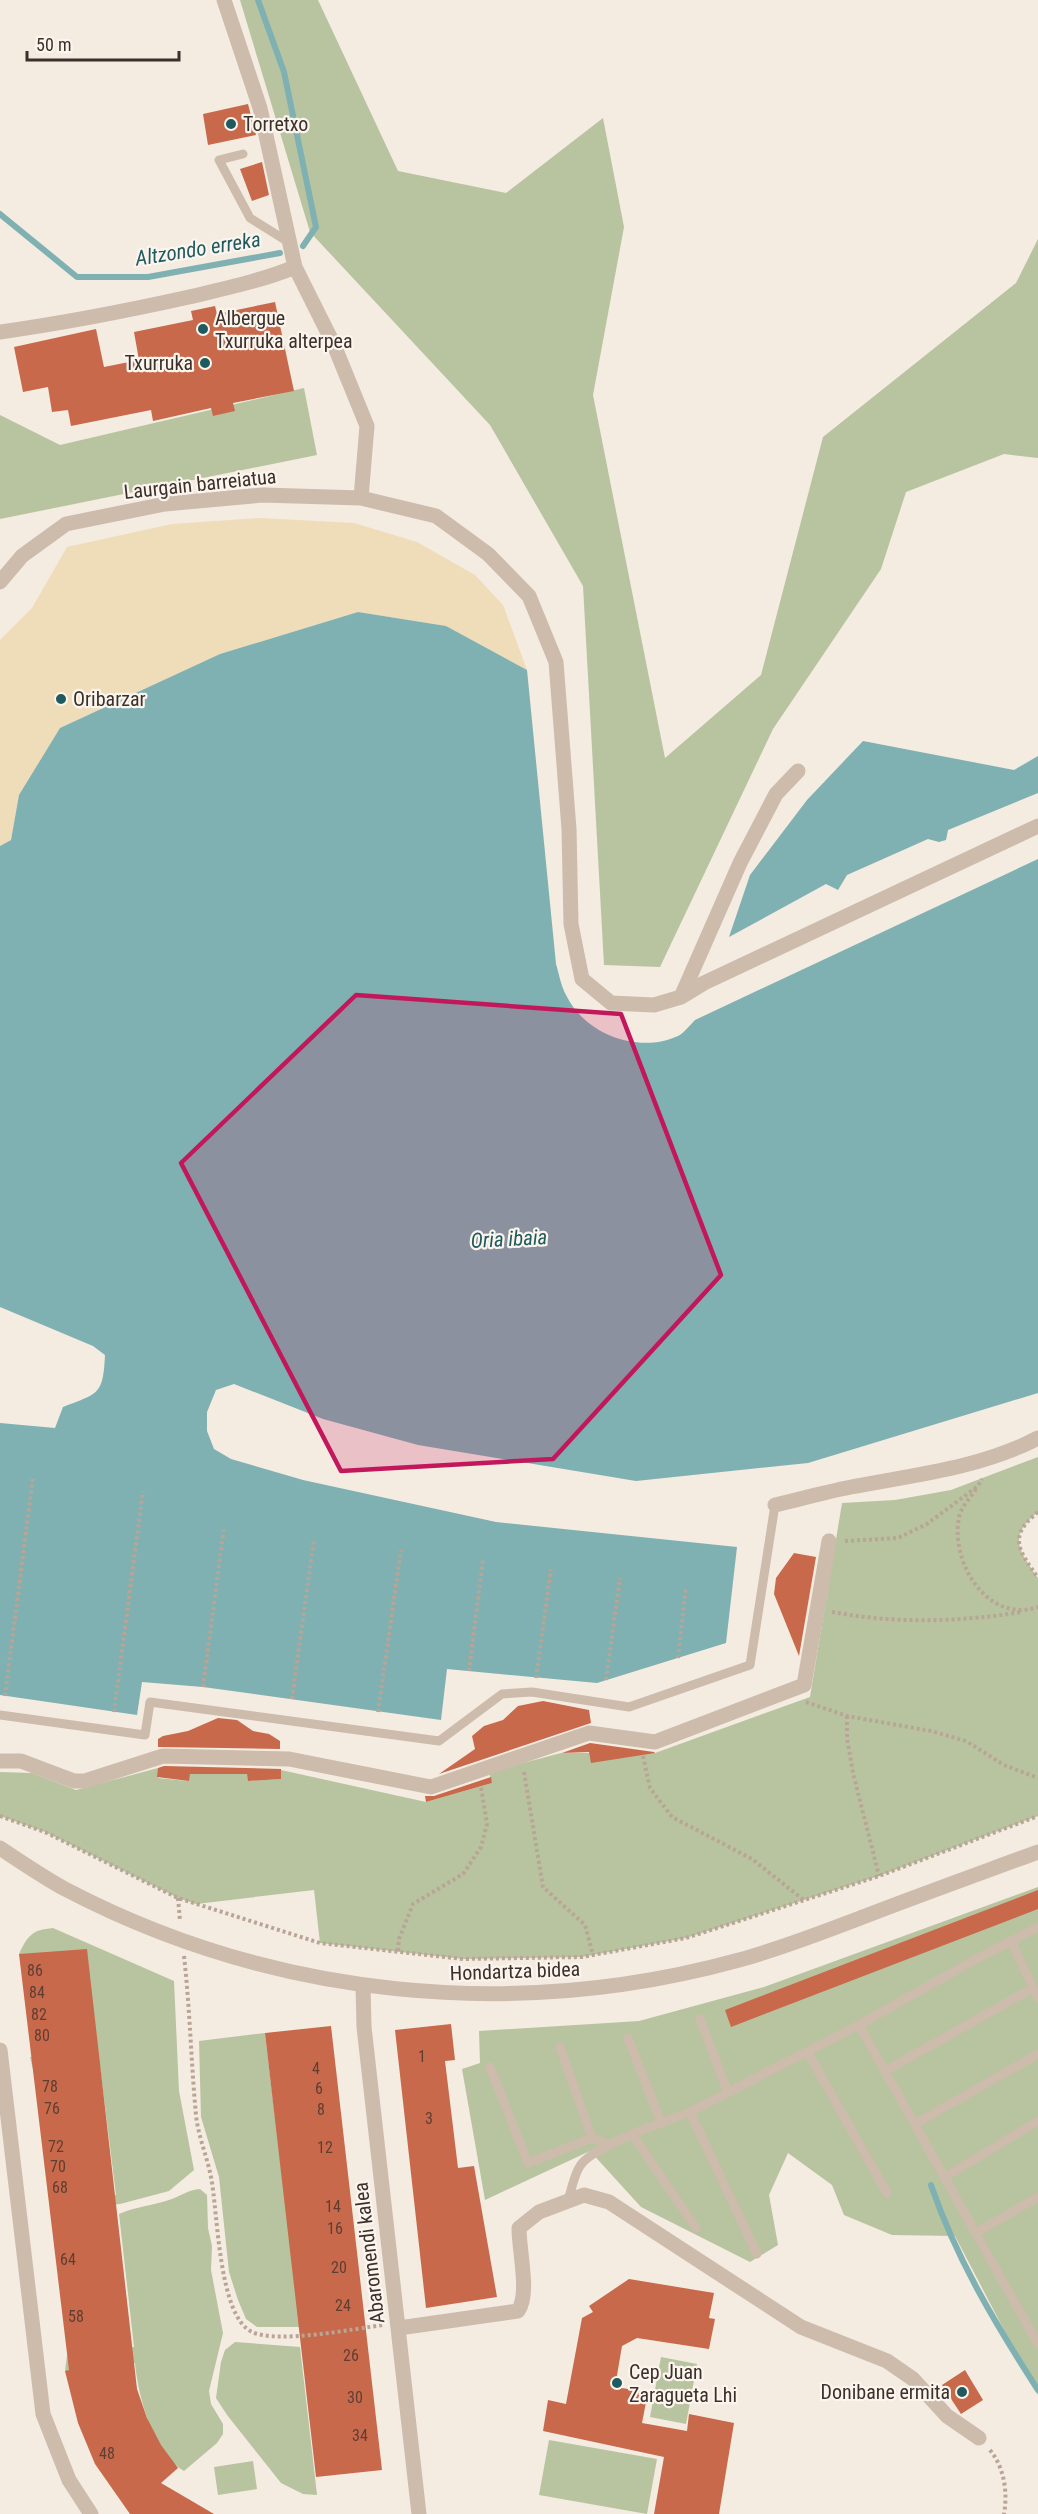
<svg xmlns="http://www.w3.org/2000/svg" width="1038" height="2514" font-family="'Roboto Condensed',sans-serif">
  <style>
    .green { fill: #b8c4a0 }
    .sand { fill: #efdcb8 }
    .water { fill: #7fb0b2 }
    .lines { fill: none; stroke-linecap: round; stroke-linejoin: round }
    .stream { stroke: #7fb0b2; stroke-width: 6 }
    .building { fill: #c8694b }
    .path { stroke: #b9a596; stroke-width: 4; stroke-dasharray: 3 3; stroke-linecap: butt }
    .lane { stroke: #cdbbac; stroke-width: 9 }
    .street { stroke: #cdbbac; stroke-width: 15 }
    .marked { fill: #c2185b; fill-opacity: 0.2; stroke: #c2185b; stroke-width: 4.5; stroke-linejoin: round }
    .poi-dot { fill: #1f5a5e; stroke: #fbf5ee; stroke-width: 2 }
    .labels { text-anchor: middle; stroke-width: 4.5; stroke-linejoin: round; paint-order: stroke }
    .number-label { font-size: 16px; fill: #5e3e33 }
    .poi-label { font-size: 20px; fill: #3b302b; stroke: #fbf5ee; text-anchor: start }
    .street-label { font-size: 20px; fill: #3b302b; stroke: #fbf5ee }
    .water-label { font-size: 21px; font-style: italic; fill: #1f5a5e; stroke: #fbf5ee }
  </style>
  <rect width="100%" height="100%" fill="#f4ebe1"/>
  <path class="green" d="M240,0H318L398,171L506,193L603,118L624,227L593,395L665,758L761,675L823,437L1016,283L1038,239V458L1004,454L906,492L881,569L773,729L660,967L604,965L583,586L490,425L310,232Z
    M304,388L317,455L0,519V415L60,445Z
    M1038,1457V1512C1007,1537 1019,1550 1038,1578V1816L879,1876L686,1938L582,1957L463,1959L320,1943L314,1890L196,1904L178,1898L45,1832L0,1816V1772L32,1773L76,1790L158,1768V1778L188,1781L190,1774H247L249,1781L280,1779L281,1770L426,1802L492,1783L489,1772L561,1753H655L810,1697L842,1503L895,1500L951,1490Z
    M1038,1887V2395L955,2236L892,2235L844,2215L832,2185L788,2153L769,2195L778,2245L750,2262L641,2207L590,2151L485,2200L462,2069L480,2063L479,2031L639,2021L764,1987Z
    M53,1928L174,1981L179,2091L194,2170L169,2191L120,2204L52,2212L50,2203L116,2195L100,2066L34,2074L30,2057L98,2050L19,1954C28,1935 32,1930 53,1928Z
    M265,2033L300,2327H257L246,2319L238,2300L229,2272L219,2177L201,2117L199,2041Z
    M200,2189L207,2195L208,2228L212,2246L211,2270L223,2333L209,2391L211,2404L223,2424V2434L217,2443L184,2471C153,2453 138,2396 135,2363L65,2371L67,2355L134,2347L119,2214C138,2206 151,2206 169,2200C181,2196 188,2190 200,2189Z
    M235,2342L300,2347L317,2495L303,2494L281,2483L227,2415L216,2398L221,2362L225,2350Z
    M661,2357L697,2364L686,2424L650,2417Z
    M549,2440L657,2459L647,2514L539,2495Z
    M253,2461L257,2489L218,2495L214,2467Z"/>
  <path class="sand" d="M259,518L354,523L417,542L475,575L503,605L527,670L446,626L358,612L220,654L60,728L19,795L11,840L0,846V640L32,608L67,547L172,524Z"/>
  <path class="water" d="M358,612L446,626L527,670L556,964C559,974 561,986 566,995C585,1035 639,1054 678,1036C684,1033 690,1025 695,1020L1038,859V1393L808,1463L636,1481L418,1445L323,1419L234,1384L216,1390L207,1412V1431L214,1449L231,1459L303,1480L496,1522L737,1547L726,1643L597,1683L447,1669L441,1720L203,1687L142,1682L137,1715L0,1695V1423L55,1428L63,1407C99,1393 103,1395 105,1355L93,1346L0,1307V846L11,840L19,795L60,728L220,654Z
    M863,741L1014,770L1038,756V793L948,830L946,840L939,842L928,839L847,875L838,890L826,884L729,937L750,875L807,800Z"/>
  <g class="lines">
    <path class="stream" d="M258,0L284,72L316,227L303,246
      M0,214L77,277H148L280,253
      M931,2185C956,2258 996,2325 1038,2390"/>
  </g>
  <path class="building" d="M248,104L256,135L208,145L203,114Z
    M262,162L269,195L252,201L240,169Z
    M275,302L294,391L233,403L235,411L213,416L211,408L153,421L151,410L71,426L68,410L52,412L48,387L23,392L14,347L96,329L104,367L139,360L134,332L193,320L191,311L215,306L217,314Z
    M794,1553L816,1557L799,1656L774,1594L776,1578Z
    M543,1701L589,1710L591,1723L439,1774L475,1749L472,1736L484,1726L503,1720L518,1706Z
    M218,1718L237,1720L253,1731L269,1734L280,1741V1749L158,1747V1739L163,1736L188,1731Z
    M590,1743L654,1752L655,1753L591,1763L589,1752L562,1753Z
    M164,1766L281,1769V1779L248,1781L247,1774H190L189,1781L157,1777L158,1768Z
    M491,1777L492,1783L426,1802L425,1796H434Z
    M1038,1890V1909L731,2027L725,2010Z
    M87,1949L137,2389L147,2418L161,2445L178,2468L161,2483L214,2514H130L95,2464L78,2423L65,2371L69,2370L19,1954Z
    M451,2024L455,2060L445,2061L458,2168L474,2166L497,2297L426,2308L395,2030Z
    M331,2026L382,2470L316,2477L265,2033Z
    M629,2279L714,2293L709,2318L715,2319L709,2349L637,2338L622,2346L615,2387L648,2392L642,2423L687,2431L689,2414L734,2423L719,2514H654L664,2457L543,2431L548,2400L566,2404L582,2318L593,2312L589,2306Z
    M965,2370L983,2400L961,2414L942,2385Z"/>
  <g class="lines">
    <path class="path" d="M976,1489C971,1497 961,1507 959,1517C950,1562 987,1624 1038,1607
      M1038,1512C1007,1537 1019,1550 1038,1578
      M845,1541L898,1538L927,1524L978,1486L982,1479
      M832,1612C896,1624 959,1622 1022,1612
      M678,1658L686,1587
      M469,1671L483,1559
      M536,1678L551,1569
      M606,1680L620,1578
      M203,1687L224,1527
      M5,1696L33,1477
      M292,1699L314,1539
      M806,1702L847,1716L931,1731L966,1741L1004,1765L1038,1778
      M114,1712L143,1491
      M378,1712L401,1550
      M847,1716V1738L853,1773L879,1876
      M643,1756L650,1788L672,1817L752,1859L805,1901
      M524,1772L543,1887L585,1925L593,1955
      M0,1816L45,1832L178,1898L320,1943L463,1959L582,1957L686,1938L879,1876L1038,1816
      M178,1898L180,1921
      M398,1951L399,1939L413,1904L463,1874L481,1847L487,1824L481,1787
      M184,1956C190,2009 191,2062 196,2115C198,2136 207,2156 211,2177C218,2211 218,2316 252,2332C278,2344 353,2329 383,2325
      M990,2450C1004,2467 1008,2492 1004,2514"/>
    <path class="lane" d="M243,154L219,160L250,218L290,243
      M0,1715L145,1735L150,1702L439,1741L502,1694L532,1692L629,1707L750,1665L775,1505
      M1038,1927L969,1963L859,2025L1038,2344
      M1011,1941L1038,1998
      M700,2019L728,2093
      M628,2038L661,2122
      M560,2047L592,2138
      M808,2053L887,2193
      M490,2067L528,2163L592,2138L611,2145
      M885,2071L1033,1988
      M690,2112L757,2254
      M915,2124L1038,2054
      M633,2135L696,2228
      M945,2177L1038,2121
      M568,2201C571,2191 574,2175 580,2166C591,2147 668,2120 690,2112L859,2025
      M976,2233L1038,2197"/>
    <path class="street" d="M224,0L260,108L295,267L334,345L367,426L361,498
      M0,332C64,323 126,311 189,297C226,288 261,281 295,267
      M0,582L22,556L66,524L165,504L263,495L361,498L436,516L488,554L529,596L556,662L569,829L571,924L582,979L611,1003L654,1005L681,997L704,983L1038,826
      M681,997L740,863L776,794L798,771
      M775,1505C800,1499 826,1492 851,1487C914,1475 981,1468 1038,1438
      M0,1761H21L74,1781H85L163,1756L289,1759L431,1787L589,1733L655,1742L804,1685L829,1541
      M0,1848C21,1862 43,1877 65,1889C273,1998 514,2022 739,1960C783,1948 826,1931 868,1915C925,1893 981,1873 1038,1852
      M363,1986L364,2027L419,2514
      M0,2050L43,2414L69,2480L91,2514
      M399,2328L518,2311C530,2294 519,2252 519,2228L539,2212L584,2195L609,2202L801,2327L887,2361L913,2379L947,2416L979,2438"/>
  </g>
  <path class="marked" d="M356,995L621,1014L721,1275L553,1459L341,1471L181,1163Z"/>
  <g class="poi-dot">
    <circle cx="231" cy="124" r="6"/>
    <circle cx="203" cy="329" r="6"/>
    <circle cx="205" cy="363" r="6"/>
    <circle cx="61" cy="699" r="6"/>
    <circle cx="617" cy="2383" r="6"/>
    <circle cx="962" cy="2392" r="6"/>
  </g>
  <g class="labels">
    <g class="number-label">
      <text x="35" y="1976">86</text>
      <text x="37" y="1998">84</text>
      <text x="39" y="2020">82</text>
      <text x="42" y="2041">80</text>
      <text x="422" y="2062">1</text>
      <text x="316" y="2074">4</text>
      <text x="50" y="2092">78</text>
      <text x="319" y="2094">6</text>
      <text x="52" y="2114">76</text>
      <text x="321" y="2115">8</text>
      <text x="429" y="2124">3</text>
      <text x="56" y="2152">72</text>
      <text x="325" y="2153">12</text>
      <text x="58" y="2172">70</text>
      <text x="60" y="2193">68</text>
      <text x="333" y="2212">14</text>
      <text x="335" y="2234">16</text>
      <text x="68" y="2265">64</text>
      <text x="339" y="2273">20</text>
      <text x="343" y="2311">24</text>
      <text x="76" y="2322">58</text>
      <text x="351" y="2361">26</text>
      <text x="355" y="2403">30</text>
      <text x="360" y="2441">34</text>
      <text x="107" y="2459">48</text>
    </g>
    <g class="poi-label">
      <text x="243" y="131">Torretxo</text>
      <text x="215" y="325">Albergue<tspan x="215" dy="23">Txurruka alterpea</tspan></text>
      <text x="193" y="370" text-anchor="end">Txurruka</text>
      <text x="73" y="706">Oribarzar</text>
      <text x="629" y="2379">Cep Juan<tspan x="629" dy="23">Zaragueta Lhi</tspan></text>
      <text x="950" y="2399" text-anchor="end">Donibane ermita</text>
    </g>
    <g class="street-label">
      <text transform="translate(200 484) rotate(-6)" y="7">Laurgain barreiatua</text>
      <text transform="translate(515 1971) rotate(-2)" y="7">Hondartza bidea</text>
      <text transform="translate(369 2253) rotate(-97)" y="7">Abaromendi kalea</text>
    </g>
    <g class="water-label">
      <text transform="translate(198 249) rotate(-9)" y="7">Altzondo erreka</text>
      <text transform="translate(509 1239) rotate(-3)" y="7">Oria ibaia</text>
    </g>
  </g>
  <path d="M27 51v9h152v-9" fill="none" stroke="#3b302b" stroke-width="3"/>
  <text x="36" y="51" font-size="18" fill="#3b302b" stroke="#fbf5ee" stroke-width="4.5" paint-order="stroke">50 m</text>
</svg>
